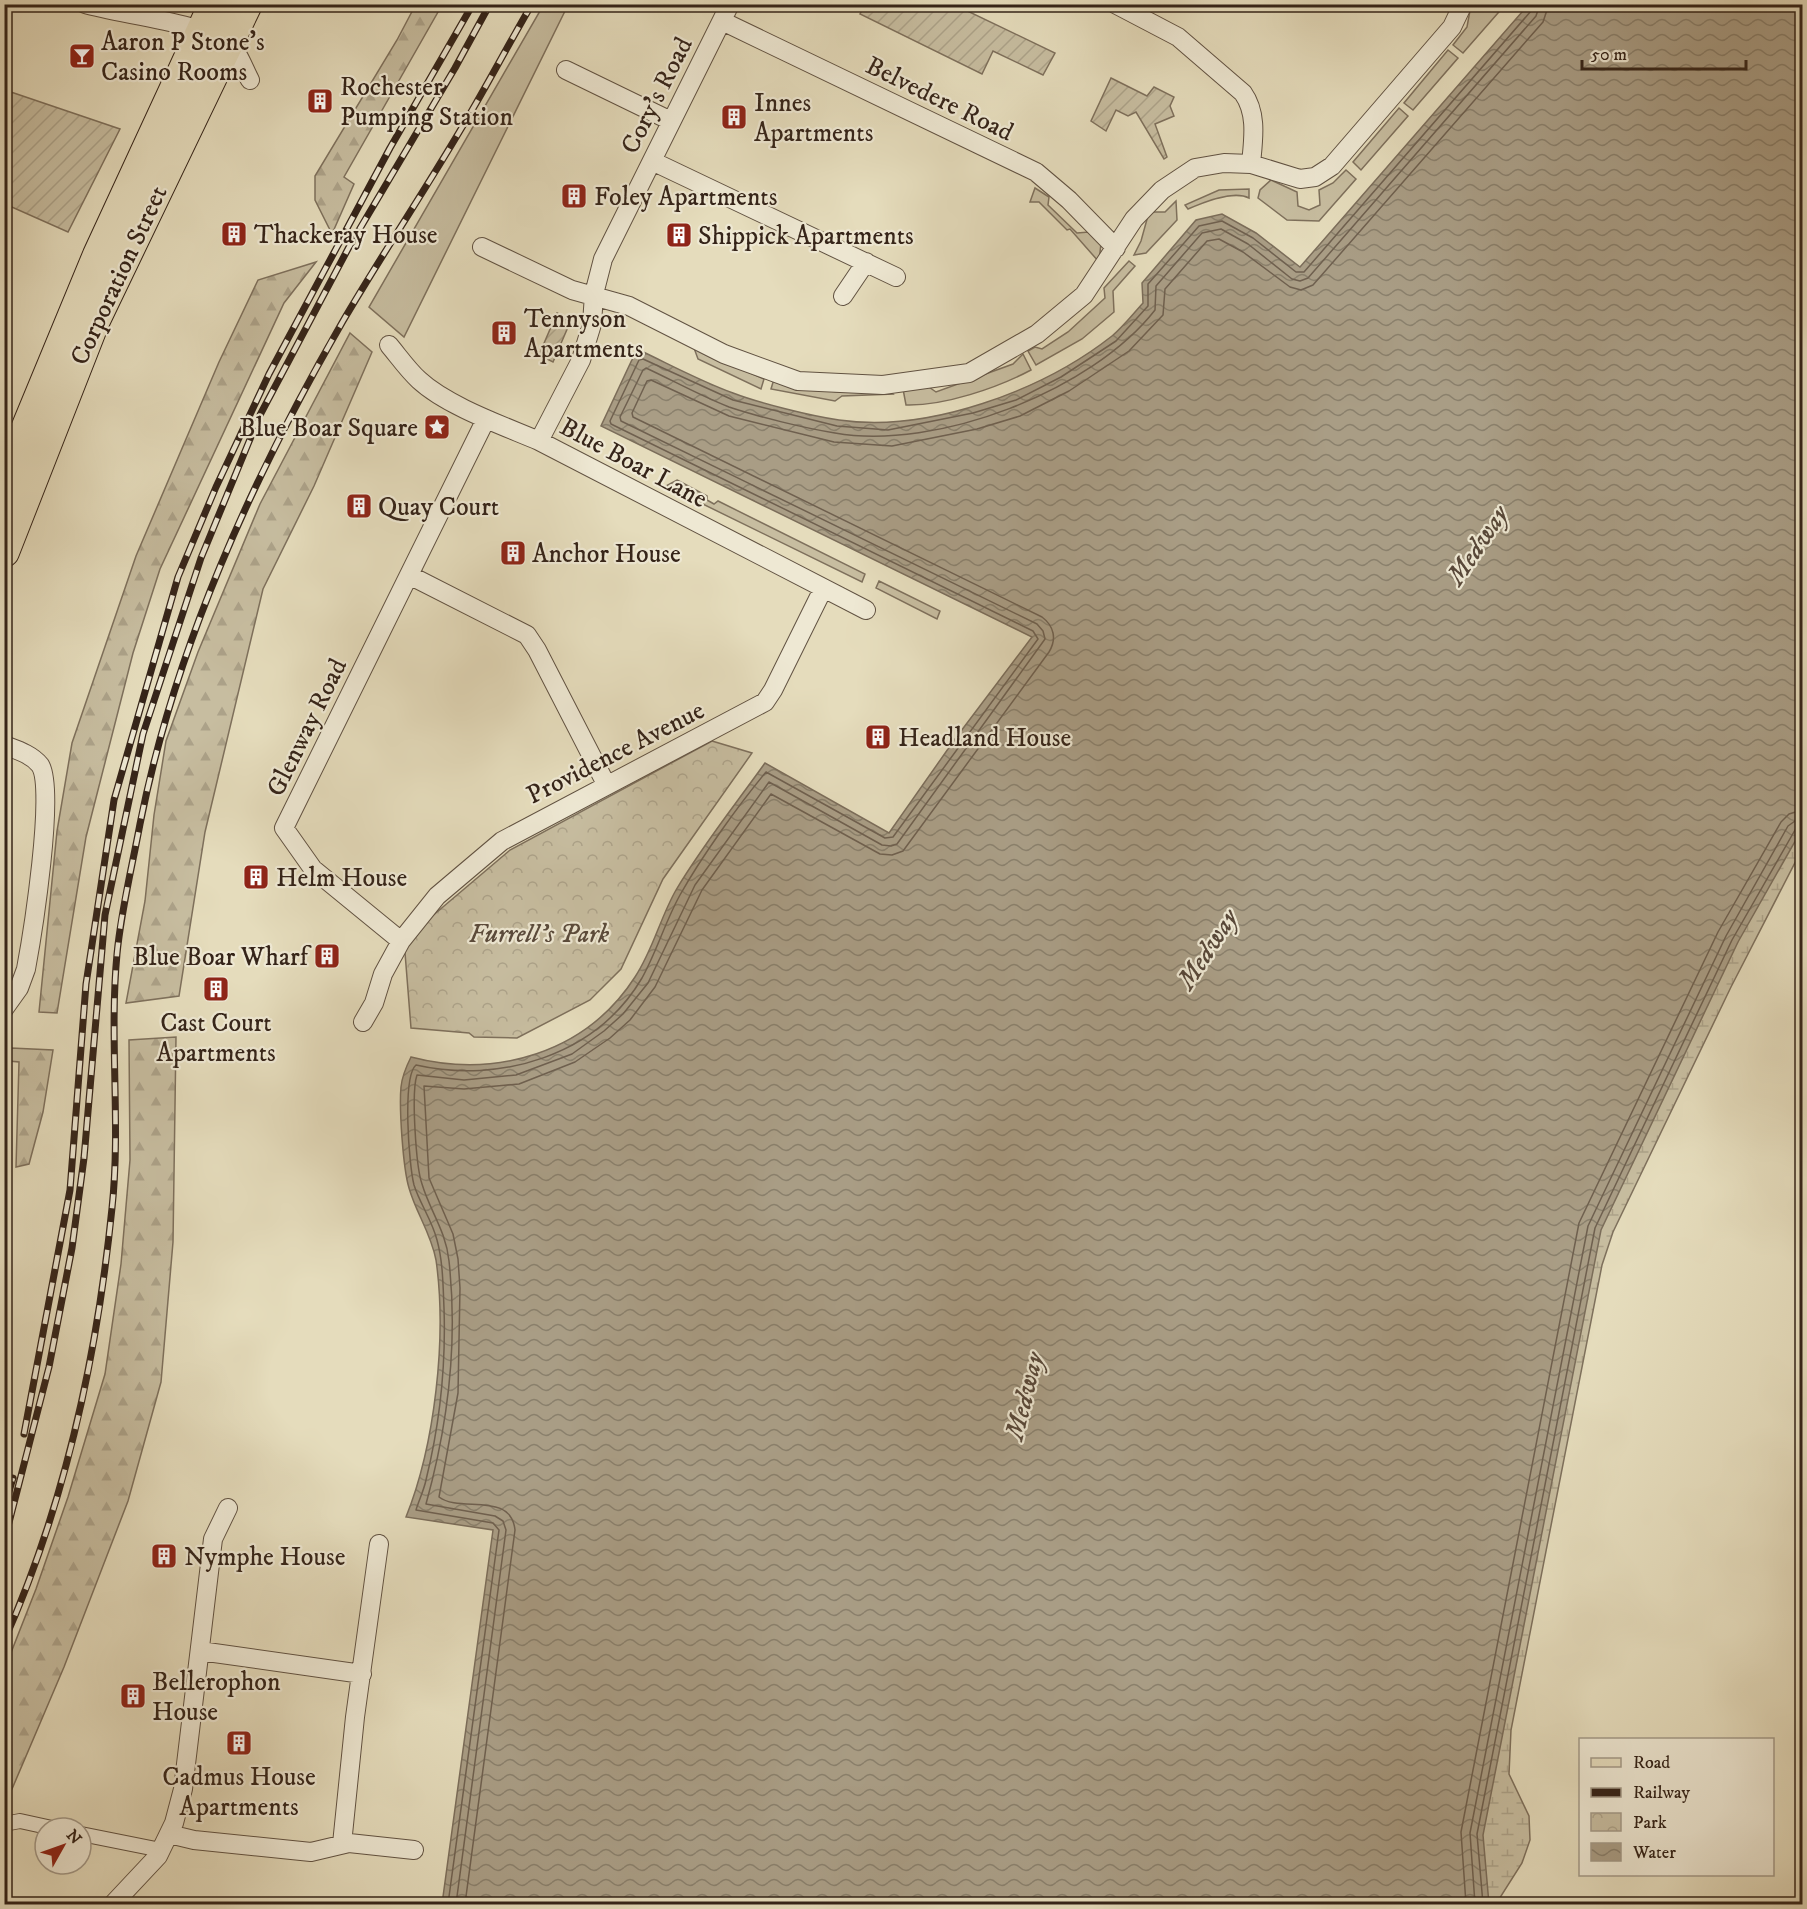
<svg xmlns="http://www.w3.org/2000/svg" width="1807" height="1909" font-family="'IM FELL DW Pica',serif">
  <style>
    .grass { fill: #c7bda0; stroke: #7e705c; stroke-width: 1.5 }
    .forest { fill: url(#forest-firs); stroke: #7e705c; stroke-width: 1.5 }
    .wetland { fill: url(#wetland-marsh); stroke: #7e705c; stroke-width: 1.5 }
    .park { fill: url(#park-crowns); stroke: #7e705c; stroke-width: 1.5 }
    .garden { fill: url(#garden-furrows); stroke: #7e705c; stroke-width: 1.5 }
    .water { fill: url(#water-waves); stroke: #7b6d5a; stroke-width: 1.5 }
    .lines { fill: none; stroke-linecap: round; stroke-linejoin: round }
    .shore { stroke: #6f604f; stroke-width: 1.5 }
    .pedestrian-casing { stroke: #615242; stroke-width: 16 }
    .minor-casing { stroke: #615242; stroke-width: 20 }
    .primary-casing { stroke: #352419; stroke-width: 32 }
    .pedestrian { stroke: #eee8d3; stroke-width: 14 }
    .minor { stroke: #eee8d3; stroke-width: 18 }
    .primary { stroke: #e5dcbc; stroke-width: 30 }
    .rail-casing { stroke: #352419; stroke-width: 7 }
    .rail { stroke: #eee8d3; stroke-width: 4.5; stroke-dasharray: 14; stroke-linecap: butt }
    .labels { text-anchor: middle; stroke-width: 4.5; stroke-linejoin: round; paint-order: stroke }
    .poi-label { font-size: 26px; fill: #352419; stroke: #eee8d3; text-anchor: start }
    .street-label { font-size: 26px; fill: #352419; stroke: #eee8d3 }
    .park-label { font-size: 26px; font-style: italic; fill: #5a4a3b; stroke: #eee8d3 }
    .water-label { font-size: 27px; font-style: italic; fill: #584839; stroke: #eee8d3 }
  </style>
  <defs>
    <pattern id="forest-firs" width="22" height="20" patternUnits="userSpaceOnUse" patternTransform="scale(1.5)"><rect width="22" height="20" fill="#c7bda0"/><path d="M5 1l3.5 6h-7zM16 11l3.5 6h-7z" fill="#aca289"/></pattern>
    <pattern id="wetland-marsh" width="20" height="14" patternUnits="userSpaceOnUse" patternTransform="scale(1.5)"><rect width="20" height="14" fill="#c7bda0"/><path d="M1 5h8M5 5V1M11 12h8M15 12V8" fill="none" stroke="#aca289"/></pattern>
    <pattern id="park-crowns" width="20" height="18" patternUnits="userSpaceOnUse" patternTransform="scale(1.5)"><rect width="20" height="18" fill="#c7bda0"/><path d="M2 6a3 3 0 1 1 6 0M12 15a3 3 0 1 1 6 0" fill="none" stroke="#aca289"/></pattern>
    <pattern id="garden-furrows" width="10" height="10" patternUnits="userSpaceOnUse" patternTransform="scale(1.5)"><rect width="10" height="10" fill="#c7bda0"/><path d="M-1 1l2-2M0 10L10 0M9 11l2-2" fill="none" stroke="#aca289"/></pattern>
    <pattern id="water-waves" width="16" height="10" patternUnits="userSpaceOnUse" patternTransform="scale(1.5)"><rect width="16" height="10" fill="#a99d85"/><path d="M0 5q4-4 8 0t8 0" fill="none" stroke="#8a806c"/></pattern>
  </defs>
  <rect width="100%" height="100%" fill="#e5dcbc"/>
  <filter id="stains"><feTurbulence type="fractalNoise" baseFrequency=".00333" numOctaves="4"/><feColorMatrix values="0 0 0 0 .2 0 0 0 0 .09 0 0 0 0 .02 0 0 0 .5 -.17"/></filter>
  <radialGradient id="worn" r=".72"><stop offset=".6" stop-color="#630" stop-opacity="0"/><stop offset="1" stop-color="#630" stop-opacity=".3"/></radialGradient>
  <path class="grass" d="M544,4L568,5L404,337L369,307Z
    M1471,5H1505L1463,53L1453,45L1467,27Z
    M1448,50L1458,58L1413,110L1404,103Z
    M1399,108L1408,116L1361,170L1353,162Z
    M1346,170L1356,179L1319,221L1287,220L1258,198L1260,190L1271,180L1297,192L1298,206L1309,210L1320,205L1319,190L1333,183Z
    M1035,188L1049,197L1048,205L1077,233L1089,232L1101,243L1099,262L1070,229L1067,230L1039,202H1030Z
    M1249,189V198C1233,190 1204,202 1188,209L1185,205L1219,190Z
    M1176,201L1177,220L1146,253L1134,255L1141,241L1149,212H1165Z
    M1129,261L1135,266L1113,291L1114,312L1082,339L1036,365L1028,351L1035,347L1042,349L1068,332L1105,298L1104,288Z
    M694,348L764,379L761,389L698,359Z
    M1023,354L1031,370C997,388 944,406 906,405L903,389L926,385L936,392L1013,364Z
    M774,379C819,393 844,394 890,391L893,394L842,396L835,401L771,389Z
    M677,480L707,496V500L714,504L718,501L865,574L862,582L666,486Z
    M879,581L940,611L937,619L876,588Z"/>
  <path class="forest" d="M416,4L442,5L344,177L354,184L332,234L315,200V176L397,40Z
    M316,262L284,303L160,569L133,653L86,837L57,1013L39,1012L57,831L72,743L136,556L219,362L258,280Z
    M350,333L372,352L314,486L263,589L205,832L179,996L126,1003L145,901L154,815L166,741L198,652L260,504Z
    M176,1037L173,1242L161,1382L128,1501L64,1667L12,1789H5V1668L36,1589L68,1497L105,1374L121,1264L130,1160L129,1040Z
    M11,1048L53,1050L43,1112L29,1164L16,1167L19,1062L9,1061Z"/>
  <path class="wetland" d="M1802,680V849L1731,987L1613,1232L1602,1265L1511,1730L1509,1774L1529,1816L1530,1840L1522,1863L1496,1904H1434L1555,1350Z"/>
  <path class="park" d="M712,741L752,753L663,879L621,969L590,1000L517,1038L474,1037L469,1033L411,1028L404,940L510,850Z"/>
  <path class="garden" d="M865,5H955L1055,53L1043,75L993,51L982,74L860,14Z
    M1111,78L1147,96L1154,87L1174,97L1170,106L1174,116L1155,124L1167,157L1164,159L1136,112L1128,116L1116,110L1106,131L1091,121Z
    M5,90L120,129L68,232L5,204Z
    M557,313L571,320L553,362L539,355Z"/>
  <path class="water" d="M1528,5H1802V829L1738,942L1601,1230L1483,1835L1489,1904H442L493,1530L406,1517C435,1445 447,1337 436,1260C431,1233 416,1213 409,1188C403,1168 399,1108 401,1087C402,1076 406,1067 411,1057C496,1079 586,1053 635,977C653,950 660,918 676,890C702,846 735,805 765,763L889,833L955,739L1032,637L601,426L637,349C669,364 700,381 733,393C759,403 811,416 839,420C928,433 1042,391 1112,336C1123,327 1133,314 1143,303L1142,283L1196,220L1222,214L1256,233L1300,267Z"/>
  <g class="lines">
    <path class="shore" d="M448,1904L499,1530L493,1523L416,1510C419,1500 424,1490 426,1480C440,1423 446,1366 444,1308C443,1285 443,1262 437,1240C432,1220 420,1204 414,1185C409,1166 402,1077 416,1065C500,1084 596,1056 642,978C657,951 665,922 680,895C702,856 737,807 766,772L885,838L893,837L1038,639L1033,631L611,424L610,421L639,360L643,359L733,400L837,426L888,430L973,413L1016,400L1061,377L1116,341L1148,306V284L1199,226L1222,221L1253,238L1296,272H1304L1531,11L1532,4
      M456,1904L506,1530L503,1521L495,1516L426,1504C448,1425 458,1343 449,1261C446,1231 430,1211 422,1184C416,1167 411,1092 417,1075L464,1080L516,1075L572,1054L604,1031L623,1014L648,983L695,885L769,782L882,845L891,846L897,844L1045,639L1043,631L1037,624L621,421L620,417L643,370L646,368C674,381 701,396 729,407C759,417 804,428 835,433C936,451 1092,391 1155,310L1156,286L1202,233L1221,229L1248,244L1292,279L1300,281L1308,278L1536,16L1540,4
      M465,1904L515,1530C511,1491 460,1513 439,1497L458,1393L460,1288L458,1259L453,1234L429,1178L424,1086L464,1089L519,1084L575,1062L610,1038L630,1020L655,987L702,890L771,794L880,854L892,855L903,851L1049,652C1057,639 1054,626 1042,617L633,417L632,413L647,381L651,380L729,416L834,442L892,446L977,429L1020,416L1069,391L1129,351L1163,315L1165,289L1207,241L1219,239L1243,252L1290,287L1301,290L1313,285L1543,22L1549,4
      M1466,1904L1461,1832L1579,1223L1718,932L1781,822L1789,814L1802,810
      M1475,1904L1470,1833L1588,1226L1726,936L1788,826L1795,821L1802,820
      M1483,1904L1477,1834L1595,1228L1732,940L1795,830L1802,827"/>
    <defs>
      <path id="pedestrian" d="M4,1824L20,1821L52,1828
        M81,1834L161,1850"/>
      <path id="minor" d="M85,4C118,14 206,24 229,43C238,51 244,69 250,80
        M1115,4L1178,37L1243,93C1258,114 1253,141 1251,164
        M722,21L1036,172L1069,200L1116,248
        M566,70L671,121
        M652,161L896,277
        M482,247L572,290L629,306L724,354L798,381L883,385L969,373L1037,334L1084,295L1134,219L1162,190L1195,168L1224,163L1251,164L1300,179L1315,177L1332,166L1452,27L1463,4
        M843,296L866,262
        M389,345C399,357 408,370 419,380C447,406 504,426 539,441L866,610
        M539,441L581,360L592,324L594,294L603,259L730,4
        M409,575L527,635L537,650L606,784
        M4,745C17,750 31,754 40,765C56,788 32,937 26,969L19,988L4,1009
        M401,941L437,896L502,841L765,702L773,690L823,589
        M363,1022L374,1003L383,974L401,941L313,869L284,828L486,419
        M200,1651L362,1674
        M169,1834L194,1840L311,1852L349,1843L414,1850
        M342,1844L355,1717L379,1544
        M113,1904L158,1856L174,1823L183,1789L213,1539L228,1508"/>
      <path id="primary" d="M4,482L98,255L214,4
        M4,552L95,320L247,4"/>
    </defs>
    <use href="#pedestrian" class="pedestrian-casing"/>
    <use href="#minor" class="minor-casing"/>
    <use href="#primary" class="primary-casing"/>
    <use href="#pedestrian" class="pedestrian"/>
    <use href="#minor" class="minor"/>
    <use href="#primary" class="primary"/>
    <defs>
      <path id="rail" d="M24,1434L70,1190L86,984L114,800L178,577L216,487L269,374L390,148L473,4
        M4,1508L13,1478
        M4,1542L49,1367L72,1248L84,1158L105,915L143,734L201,558L260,415L349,247L455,68L490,4
        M4,1641C65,1505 97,1357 112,1208C121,1124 109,1038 117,954C121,911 132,867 140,824C175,647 253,477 343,321C384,251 430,183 471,112C492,76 511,40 532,4"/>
    </defs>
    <use href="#rail" class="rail-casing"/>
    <use href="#rail" class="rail"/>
  </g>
  <defs>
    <symbol id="bar-square" viewBox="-11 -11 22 22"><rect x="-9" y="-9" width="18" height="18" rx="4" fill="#8f2418" stroke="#eee8d3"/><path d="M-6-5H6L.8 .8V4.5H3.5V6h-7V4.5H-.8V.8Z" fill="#fff"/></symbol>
    <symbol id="building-square" viewBox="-11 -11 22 22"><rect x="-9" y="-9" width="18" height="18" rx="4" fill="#8f2418" stroke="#eee8d3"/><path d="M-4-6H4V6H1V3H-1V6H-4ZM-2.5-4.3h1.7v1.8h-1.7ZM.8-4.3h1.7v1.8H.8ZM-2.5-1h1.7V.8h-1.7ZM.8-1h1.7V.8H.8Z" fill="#fff"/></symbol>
    <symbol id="sight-square" viewBox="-11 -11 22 22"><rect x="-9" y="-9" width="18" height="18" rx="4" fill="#8f2418" stroke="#eee8d3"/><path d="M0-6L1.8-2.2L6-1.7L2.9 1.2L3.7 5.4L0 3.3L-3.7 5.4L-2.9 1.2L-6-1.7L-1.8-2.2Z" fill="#fff"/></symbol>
  </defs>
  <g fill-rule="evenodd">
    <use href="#bar-square" x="67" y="41" width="30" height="30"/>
    <use href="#building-square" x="305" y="86" width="30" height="30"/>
    <use href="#building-square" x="719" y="102" width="30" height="30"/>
    <use href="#building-square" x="559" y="181" width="30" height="30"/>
    <use href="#building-square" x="219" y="219" width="30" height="30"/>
    <use href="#building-square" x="664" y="220" width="30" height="30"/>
    <use href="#building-square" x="489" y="318" width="30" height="30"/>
    <use href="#sight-square" x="422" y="412" width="30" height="30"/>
    <use href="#building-square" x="344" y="491" width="30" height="30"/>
    <use href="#building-square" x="498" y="538" width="30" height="30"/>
    <use href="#building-square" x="863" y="722" width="30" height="30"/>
    <use href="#building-square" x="241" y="862" width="30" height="30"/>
    <use href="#building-square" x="312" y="941" width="30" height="30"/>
    <use href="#building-square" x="201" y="974" width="30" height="30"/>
    <use href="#building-square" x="149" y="1541" width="30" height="30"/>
    <use href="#building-square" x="118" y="1681" width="30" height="30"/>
    <use href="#building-square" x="224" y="1728" width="30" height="30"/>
  </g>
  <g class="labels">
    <g class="poi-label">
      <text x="101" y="50">Aaron P Stone's<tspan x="101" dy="30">Casino Rooms</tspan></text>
      <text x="340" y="95">Rochester<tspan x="340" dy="30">Pumping Station</tspan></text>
      <text x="754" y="111">Innes<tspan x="754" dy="30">Apartments</tspan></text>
      <text x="594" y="205">Foley Apartments</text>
      <text x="254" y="243">Thackeray House</text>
      <text x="698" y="244">Shippick Apartments</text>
      <text x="524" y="327">Tennyson<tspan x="524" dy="30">Apartments</tspan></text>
      <text x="418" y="436" text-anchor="end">Blue Boar Square</text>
      <text x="378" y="515">Quay Court</text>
      <text x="532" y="562">Anchor House</text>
      <text x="898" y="746">Headland House</text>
      <text x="276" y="886">Helm House</text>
      <text x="308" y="965" text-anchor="end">Blue Boar Wharf</text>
      <text x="216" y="1031" text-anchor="middle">Cast Court<tspan x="216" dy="30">Apartments</tspan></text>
      <text x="184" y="1565">Nymphe House</text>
      <text x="152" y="1690">Bellerophon<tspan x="152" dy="30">House</tspan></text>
      <text x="239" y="1785" text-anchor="middle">Cadmus House<tspan x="239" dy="30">Apartments</tspan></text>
    </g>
    <g class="street-label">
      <text transform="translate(656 95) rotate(-63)" y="9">Cory's Road</text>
      <text transform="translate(940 98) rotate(26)" y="9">Belvedere Road</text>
      <text transform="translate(118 275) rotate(-65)" y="9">Corporation Street</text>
      <text transform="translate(634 462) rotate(28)" y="9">Blue Boar Lane</text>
      <text transform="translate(306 727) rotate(-64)" y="9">Glenway Road</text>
      <text transform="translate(615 752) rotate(-27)" y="9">Providence Avenue</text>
    </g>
    <g class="park-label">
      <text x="539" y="942">Furrell's Park</text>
    </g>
    <g class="water-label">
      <text transform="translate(1477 545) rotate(-56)" y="9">Medway</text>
      <text transform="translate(1207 949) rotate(-57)" y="9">Medway</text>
      <text transform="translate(1024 1396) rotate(-76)" y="9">Medway</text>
    </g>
  </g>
  <rect width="1807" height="1909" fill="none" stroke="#e5dcbc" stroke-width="24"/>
  <rect x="6" y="6" width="1795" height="1897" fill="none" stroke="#352419" stroke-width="3"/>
  <rect x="12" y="12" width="1783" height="1885" fill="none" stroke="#352419" stroke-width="1.5"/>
  <rect x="1579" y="1738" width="195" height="138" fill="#eee8d3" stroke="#a49a89" stroke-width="1.5"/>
  <rect x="1591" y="1758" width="30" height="9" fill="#e5dcbc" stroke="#a49a89" stroke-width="1.5"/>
  <text x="1633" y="1768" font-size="18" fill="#352419">Road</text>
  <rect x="1591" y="1788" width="30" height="9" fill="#352419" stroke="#a49a89" stroke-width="1.5"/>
  <text x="1633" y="1798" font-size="18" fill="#352419">Railway</text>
  <rect x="1591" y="1813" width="30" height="18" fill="url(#park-crowns)" stroke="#a49a89" stroke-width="1.5"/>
  <text x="1633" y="1828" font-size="18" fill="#352419">Park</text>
  <rect x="1591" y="1843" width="30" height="18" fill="url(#water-waves)" stroke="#a49a89" stroke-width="1.5"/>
  <text x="1633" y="1858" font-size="18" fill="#352419">Water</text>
  <g transform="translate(63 1846) rotate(50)"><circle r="28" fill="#eee8d3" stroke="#a49a89" stroke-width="1.5"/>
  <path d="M0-4.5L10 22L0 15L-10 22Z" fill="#8f2418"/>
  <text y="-9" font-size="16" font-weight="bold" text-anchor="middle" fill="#352419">N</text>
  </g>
  <path d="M1582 60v9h164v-9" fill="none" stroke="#352419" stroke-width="3"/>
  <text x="1591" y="60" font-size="18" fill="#352419" stroke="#eee8d3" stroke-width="4.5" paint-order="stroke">50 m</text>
  <rect width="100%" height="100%" filter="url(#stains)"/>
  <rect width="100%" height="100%" fill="url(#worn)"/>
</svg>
